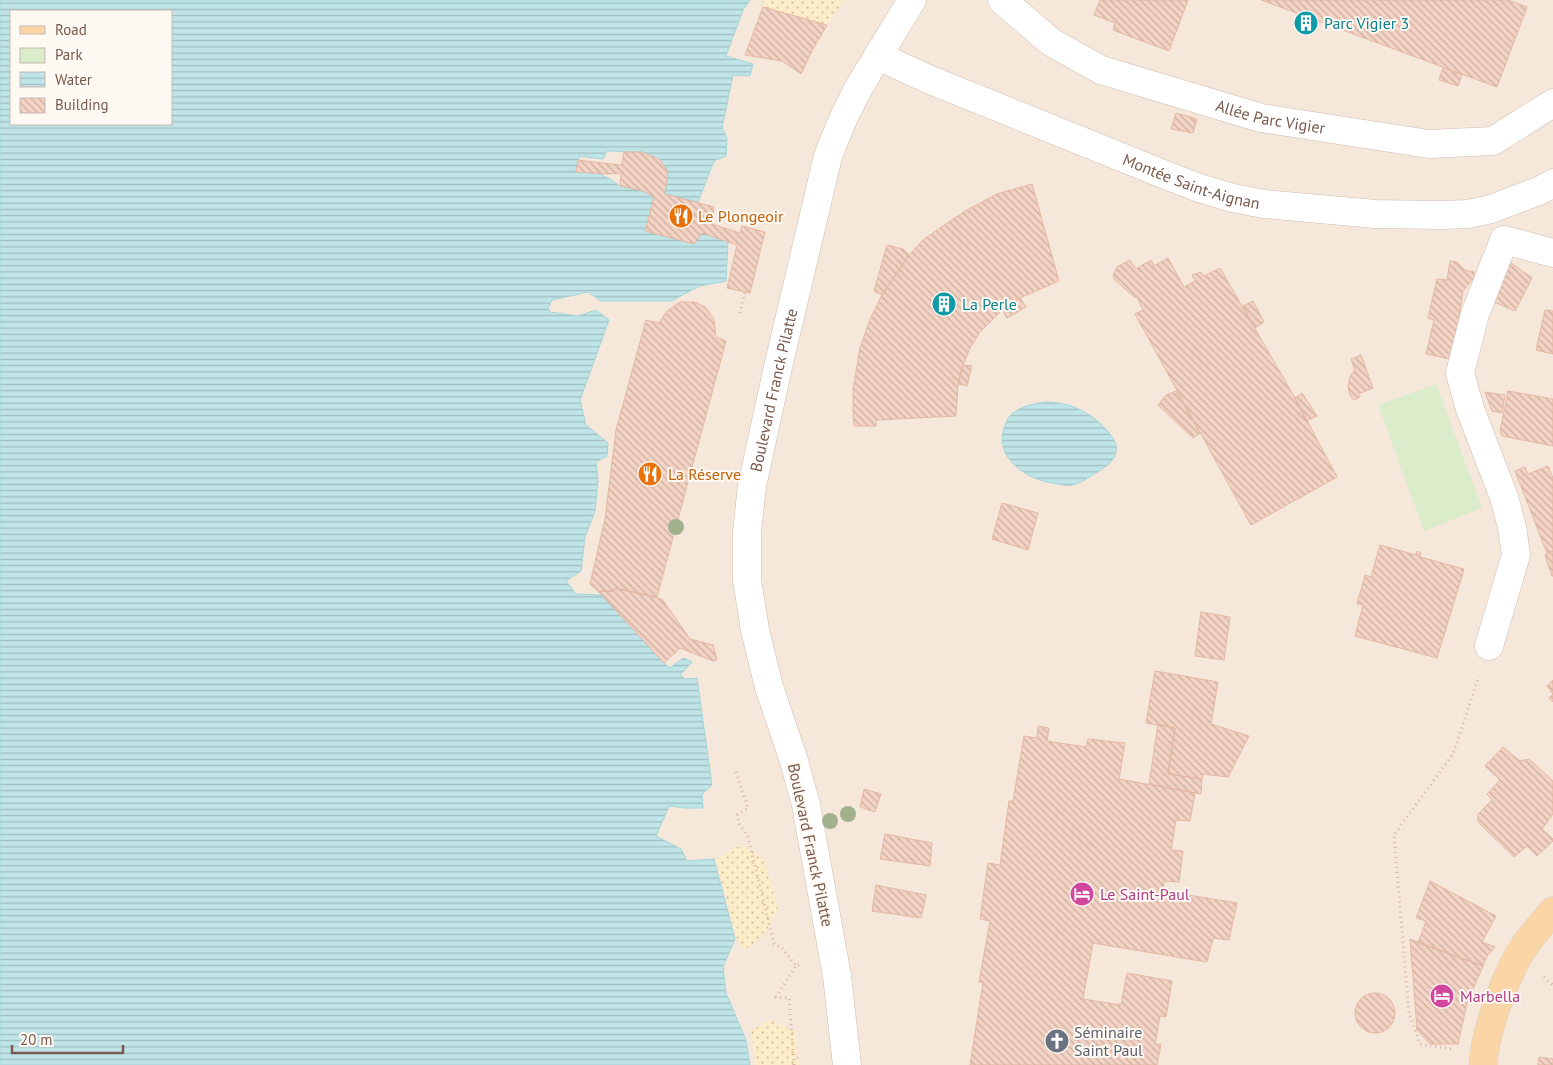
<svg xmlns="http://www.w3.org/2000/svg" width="1553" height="1065" font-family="'PT Sans',sans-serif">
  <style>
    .residential { fill: #f5e7da }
    .sand { fill: url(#sand-dots) }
    .park { fill: #daecc9 }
    .water { fill: url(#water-rules); stroke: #a5d5d9; fill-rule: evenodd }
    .building { fill: url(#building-back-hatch); stroke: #e5b8a3 }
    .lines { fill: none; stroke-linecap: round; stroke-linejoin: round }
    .minor-casing { stroke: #d0bcb0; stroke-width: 29 }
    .major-casing { stroke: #d9d1cd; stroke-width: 29 }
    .path { stroke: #d8b5a5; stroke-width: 3; stroke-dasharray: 1 4; stroke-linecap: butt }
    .minor { stroke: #fff; stroke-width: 28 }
    .major { stroke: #fad5a5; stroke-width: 28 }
    .tree { fill: #a1b18e }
    .labels { text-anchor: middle; stroke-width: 4; stroke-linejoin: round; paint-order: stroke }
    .culture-label { font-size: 16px; fill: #0d838f; stroke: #fff9f3; text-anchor: start }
    .street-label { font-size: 16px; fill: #795a4d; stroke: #fff9f3 }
    .food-label { font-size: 16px; fill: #c56008; stroke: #fff9f3; text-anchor: start }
    .hotel-label { font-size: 16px; fill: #b23c85; stroke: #fff9f3; text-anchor: start }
    .worship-label { font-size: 16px; fill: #5b616d; stroke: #fff9f3; text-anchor: start }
  </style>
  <defs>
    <pattern id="sand-dots" width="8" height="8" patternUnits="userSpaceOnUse" patternTransform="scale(1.25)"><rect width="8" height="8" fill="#fcecc7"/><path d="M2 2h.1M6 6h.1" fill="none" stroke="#d1c2a4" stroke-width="1.8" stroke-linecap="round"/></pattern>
    <pattern id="water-rules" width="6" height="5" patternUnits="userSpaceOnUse" patternTransform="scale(1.25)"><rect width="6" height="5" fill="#bfe5e8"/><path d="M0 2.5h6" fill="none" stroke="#a0bdbe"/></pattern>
    <pattern id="building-back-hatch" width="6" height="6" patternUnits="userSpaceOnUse" patternTransform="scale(1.25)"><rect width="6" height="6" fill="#f3d3c3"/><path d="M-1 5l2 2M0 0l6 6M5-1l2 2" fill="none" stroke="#caaea1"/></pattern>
  </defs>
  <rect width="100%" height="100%" fill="#fdf5ec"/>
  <path class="residential" d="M750,0H1553V1065H0L416,136L743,10Z"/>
  <path class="sand" d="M759,0H844L827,25L763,7V2Z
    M742,844L764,859L778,908L764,935L745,950L737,940L716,859Z
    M770,1020L795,1031L799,1065H756L751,1031Z"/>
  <path class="park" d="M1436,384L1482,508L1424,531L1378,405Z"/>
  <path class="water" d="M0,0H750L743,10L726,56L753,64L750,76L733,75L722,128L727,138L726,156L714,161L698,202L665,194L668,171L659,159L642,152L607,151L603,159L579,156L576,171L597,173L610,179L620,186L643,191L654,197L646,231L694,244L702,233L728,241L726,281L700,286L671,301H601L588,292L552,300L548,308L550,312L578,316L596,310L609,320L580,400L586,425L608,443L607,456L596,462L598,481L595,511L585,537L581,571L566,581L576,594L601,595L669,668L684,658L692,662L680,675L685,679L697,678L712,785L702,794L703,808H686L669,806L656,836L681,849L687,861L714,859L735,939L723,967L726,993L746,1040L750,1065H0ZM11,11H171V124H11Z
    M1045,402C1072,402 1094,414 1110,434C1115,440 1117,445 1116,452C1114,462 1104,468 1096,473C1089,477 1080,484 1072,485C1066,486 1059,484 1053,483C1028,480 994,458 1004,429C1005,424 1008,417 1013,413C1022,406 1033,404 1045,402Z"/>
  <path class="building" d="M1100,0H1188L1169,51L1113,30L1115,23L1094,15Z
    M1261,0H1508L1527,7L1497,87Z
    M763,7L827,25L813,49L801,74L782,61L745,55Z
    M1297,14L1318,21L1314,33L1293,25Z
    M1443,68L1462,75L1458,86L1439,80Z
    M1176,113L1197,119L1193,133L1171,129Z
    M624,152H642L659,159L668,171L665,194L714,207L712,224L740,233L742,226L765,232L750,293L727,288L737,245L702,233L694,244L645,231L654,197L643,191L620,186L621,174L619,173L607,174L576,172L578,160L620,165L622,164Z
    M1032,184L1059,281L1020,298L1002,310L980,332L970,348L963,365L958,384L956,416L876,420V426H854L853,414V389L860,348L870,319L882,295L909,255L924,239L965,211L997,194Z
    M887,245L903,249L909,255L882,295L874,291Z
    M1168,258L1184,287L1195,281L1192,275L1201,272L1204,276L1220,268L1295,398L1337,477L1251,525L1135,314L1143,310L1137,297H1134L1115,280L1113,275L1117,267L1130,260L1136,269L1151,260L1154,266Z
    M1450,261L1457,262L1465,270L1474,272V278L1463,291L1453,357L1449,359L1426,354L1434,320L1428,318L1437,279L1447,280Z
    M1510,262L1532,278L1515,311L1494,302Z
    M1020,298L1026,307L1007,318L1002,310Z
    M1253,301L1264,322L1255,328L1243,306Z
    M680,302H695L705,307L714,319L716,337L726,341L657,597L615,588L613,591H598L590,584L605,519L616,430L646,320L659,323L667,311Z
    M1545,310L1553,311V354L1536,350Z
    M1361,355L1373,388L1358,394L1360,397L1354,400L1350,395L1348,387L1350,376L1355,370L1351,359Z
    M963,365L972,366L967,386L958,384Z
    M1176,391L1200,433L1193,438L1158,405L1166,395Z
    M1508,391L1553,399V446L1502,436L1500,431Z
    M1485,392L1505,395L1502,413L1492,411Z
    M1302,393L1317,416L1306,421L1295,398Z
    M1548,466L1553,478V551L1547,553L1515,471L1525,467L1528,474Z
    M1002,503L1038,513L1028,550L992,539Z
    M1380,545L1416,555L1417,551L1421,553L1420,557L1464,569L1437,658L1355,636L1363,605L1357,604L1365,575L1371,577Z
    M1553,551V576H1552L1545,555Z
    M615,588L662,599L690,639L713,645L717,660L713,661L680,648L664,663L598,591H613Z
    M1201,612L1230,617L1224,660L1195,656Z
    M1155,671L1218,682L1211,724L1249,736L1228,777L1203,774L1202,779L1168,774L1175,728L1146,723Z
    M1553,680V702L1549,698L1553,694L1547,686Z
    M1158,724L1175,728L1168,774L1202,779L1201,794L1149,784Z
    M1038,726L1049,728L1047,741L1086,747L1088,739L1125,743L1119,779L1195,793L1190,821L1176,820L1171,850L1183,851L1179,882L1164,881L1163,891L1237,903L1229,940L1213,938L1207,962L1093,943L1083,999L1121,1005L1127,973L1172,981L1166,1017L1160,1016L1155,1044H1161L1157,1065H970L983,983L979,982L990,921L980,919L988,863L1000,865L1009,801H1013L1024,736L1037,738Z
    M1503,747L1520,761L1529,759L1553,781V814L1542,829L1553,839V841L1537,856L1527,846L1514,857L1478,822V814L1492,800L1487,794L1500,780L1485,766Z
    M864,789L881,794L875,812L860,807Z
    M885,834L932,843L930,866L880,859Z
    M1430,881L1496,916L1482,942L1495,947L1487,956L1483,966L1418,943L1426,921L1416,918Z
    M876,885L926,895L921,918L872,911Z
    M1410,939L1483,966L1467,1003L1458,1044H1430L1417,1030Z
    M1355 1013a20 20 0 1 1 40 0a20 20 0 1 1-40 0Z
    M1539,1057L1553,1059V1065H1538Z"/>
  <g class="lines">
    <defs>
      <g id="minor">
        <path id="s1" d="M1002,0L1051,42L1101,70L1261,118L1429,144L1493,141L1553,103"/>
        <path id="s2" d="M878,56L928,79L1168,176L1199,188L1233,198L1264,204L1375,214L1442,215L1468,214L1491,209L1541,190L1553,183"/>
        <path d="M1504,240L1553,253"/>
        <path d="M1489,646L1516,555L1512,527L1504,497L1470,409L1460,373L1475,314L1504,240"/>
        <path id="s3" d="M847,1065L837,976L806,805L794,761L769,687L755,630L747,580V532L752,486L778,367L828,156L843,119L859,87L912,0"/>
      </g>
      <path id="major" d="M1483,1065C1485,1032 1502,987 1517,958C1526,941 1541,925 1553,911"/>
    </defs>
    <use href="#minor" class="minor-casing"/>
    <use href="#major" class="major-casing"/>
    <path class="path" d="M740,313L745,292
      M736,772L748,808L737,815L740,825L748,837L774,944L782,948L796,966L801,964
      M1544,977L1553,985
      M1451,1049L1420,1044L1409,1013L1394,835L1453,754L1479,676
      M794,1065L789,998L776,997L796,966"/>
    <use href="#minor" class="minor"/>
    <use href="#major" class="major"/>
  </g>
  <g class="tree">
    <circle cx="676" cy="527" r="8"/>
    <circle cx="848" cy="814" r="8"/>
    <circle cx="830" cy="821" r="8"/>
  </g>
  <defs>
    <symbol id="building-disc" viewBox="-11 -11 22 22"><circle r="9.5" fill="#0f9aa8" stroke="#fff9f3"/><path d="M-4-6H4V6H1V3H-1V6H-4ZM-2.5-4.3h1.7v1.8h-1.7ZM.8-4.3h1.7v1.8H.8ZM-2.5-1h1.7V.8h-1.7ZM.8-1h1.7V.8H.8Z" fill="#fff"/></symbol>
    <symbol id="restaurant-disc" viewBox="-11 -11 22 22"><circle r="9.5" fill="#e8710a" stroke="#fff9f3"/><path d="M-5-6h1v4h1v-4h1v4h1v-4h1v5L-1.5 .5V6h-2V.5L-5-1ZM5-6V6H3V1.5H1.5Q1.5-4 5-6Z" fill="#fff"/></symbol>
    <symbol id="hotel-disc" viewBox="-11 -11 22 22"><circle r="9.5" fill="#d1479c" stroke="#fff9f3"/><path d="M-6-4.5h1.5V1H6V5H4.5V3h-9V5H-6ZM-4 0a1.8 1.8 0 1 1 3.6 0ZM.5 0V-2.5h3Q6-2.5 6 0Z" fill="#fff"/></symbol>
    <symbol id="church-disc" viewBox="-11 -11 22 22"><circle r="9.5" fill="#6b7280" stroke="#fff9f3"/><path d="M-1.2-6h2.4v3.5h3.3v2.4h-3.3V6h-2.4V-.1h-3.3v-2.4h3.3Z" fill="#fff"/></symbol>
  </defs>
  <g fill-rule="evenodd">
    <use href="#building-disc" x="1292" y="9" width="28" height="28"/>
    <use href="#restaurant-disc" x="667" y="202" width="28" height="28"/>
    <use href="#building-disc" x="930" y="290" width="28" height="28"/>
    <use href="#restaurant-disc" x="636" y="460" width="28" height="28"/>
    <use href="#hotel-disc" x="1068" y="880" width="28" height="28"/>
    <use href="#hotel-disc" x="1428" y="982" width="28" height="28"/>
    <use href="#church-disc" x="1043" y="1027" width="28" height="28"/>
  </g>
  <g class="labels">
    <g class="culture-label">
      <text x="1324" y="29">Parc Vigier 3</text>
      <text x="962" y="310">La Perle</text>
    </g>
    <g class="street-label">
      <text dy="6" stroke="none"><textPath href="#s1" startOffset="298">Allée Parc Vigier</textPath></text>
      <text dy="6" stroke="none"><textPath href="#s2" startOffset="338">Montée Saint-Aignan</textPath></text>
      <text dy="6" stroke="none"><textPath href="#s3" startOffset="689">Boulevard Franck Pilatte</textPath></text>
      <text transform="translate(811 845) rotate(78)" y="6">Boulevard Franck Pilatte</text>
    </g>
    <g class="food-label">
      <text x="698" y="222">Le Plongeoir</text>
      <text x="668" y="480">La Réserve</text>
    </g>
    <g class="hotel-label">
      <text x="1100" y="900">Le Saint-Paul</text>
      <text x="1460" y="1002">Marbella</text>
    </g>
    <g class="worship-label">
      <text x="1074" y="1038">Séminaire<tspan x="1074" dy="18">Saint Paul</tspan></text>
    </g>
  </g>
  <rect x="10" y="10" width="162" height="115" fill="#fff9f3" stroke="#c9b9b1"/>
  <rect x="20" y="26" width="25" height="8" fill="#fad5a5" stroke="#c9b9b1"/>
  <text x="55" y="35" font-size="15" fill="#795a4d">Road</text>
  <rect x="20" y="48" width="25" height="15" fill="#daecc9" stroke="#c9b9b1"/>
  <text x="55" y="60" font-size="15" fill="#795a4d">Park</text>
  <rect x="20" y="72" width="25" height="15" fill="url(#water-rules)" stroke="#c9b9b1"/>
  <text x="55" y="85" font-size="15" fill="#795a4d">Water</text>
  <rect x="20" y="98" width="25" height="15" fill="url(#building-back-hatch)" stroke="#c9b9b1"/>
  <text x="55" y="110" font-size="15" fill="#795a4d">Building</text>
  <path d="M12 1045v8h111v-8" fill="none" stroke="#795a4d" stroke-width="2.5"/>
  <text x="20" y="1045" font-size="15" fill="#795a4d" stroke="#fff9f3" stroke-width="4" paint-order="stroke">20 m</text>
</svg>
